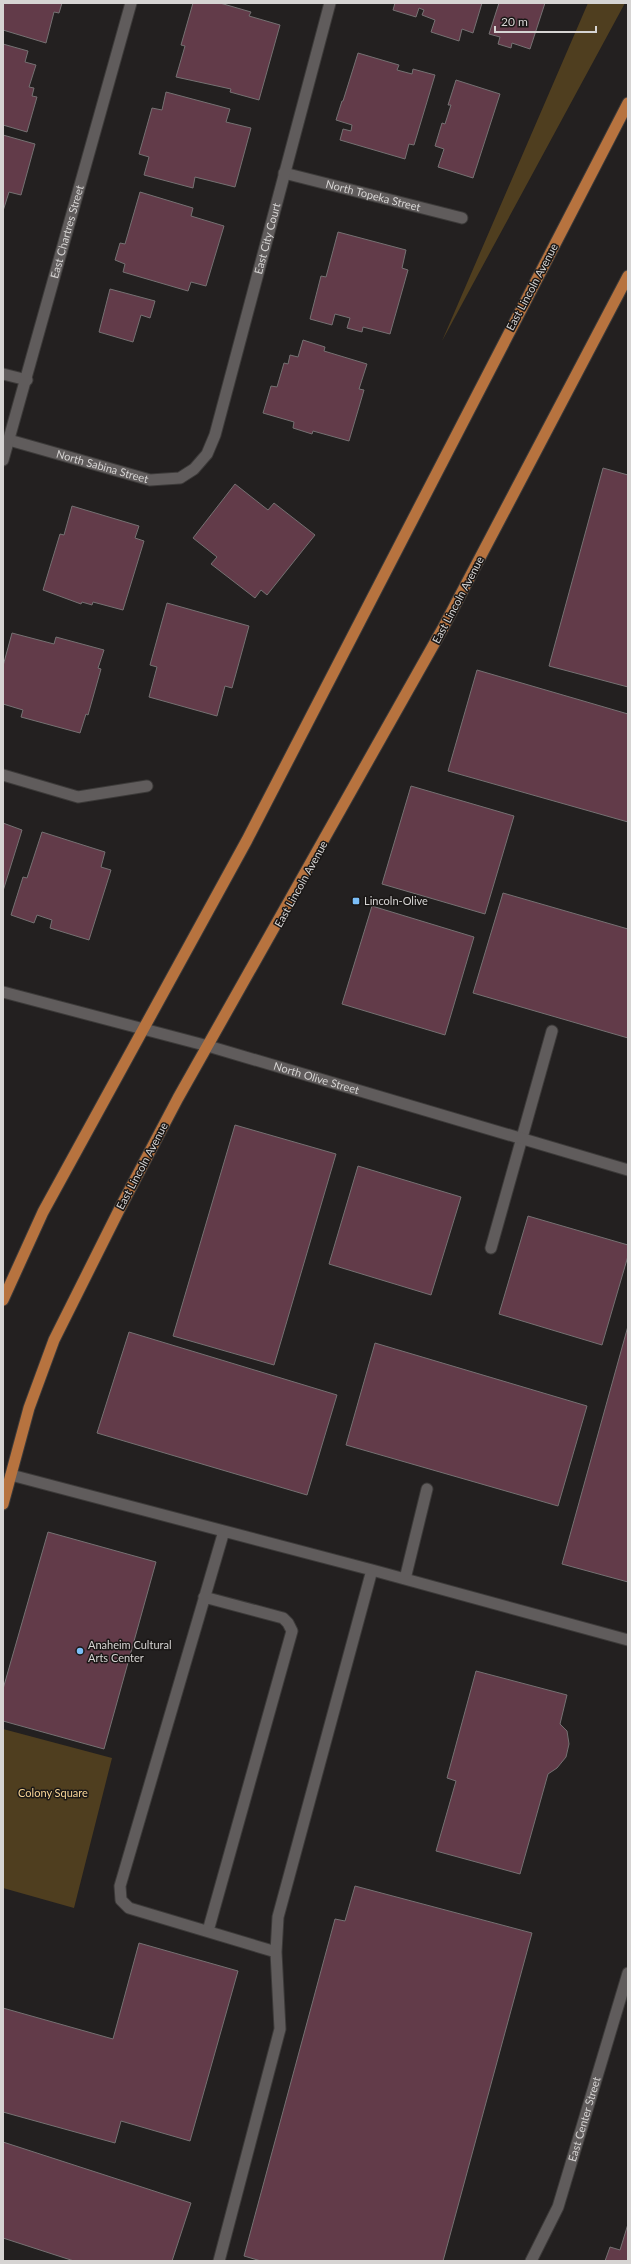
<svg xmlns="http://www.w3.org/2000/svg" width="631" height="2264" font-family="Lato,sans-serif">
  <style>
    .green { fill: #4f3e1f }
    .building { fill: #623b49; stroke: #757172 }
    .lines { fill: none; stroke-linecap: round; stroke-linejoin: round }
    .service-casing { stroke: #3c3a39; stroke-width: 13 }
    .minor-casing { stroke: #3c3a39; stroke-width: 13 }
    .primary-casing { stroke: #3c3a39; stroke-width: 13 }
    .service { stroke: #605c5c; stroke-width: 11 }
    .minor { stroke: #605c5c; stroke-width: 11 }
    .primary { stroke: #b7733f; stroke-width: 11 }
    .poi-dot { fill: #7bbef8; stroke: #1a1716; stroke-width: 1.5 }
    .labels { text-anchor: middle; stroke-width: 3; stroke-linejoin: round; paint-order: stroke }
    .street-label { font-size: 11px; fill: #d6d4d3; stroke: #1a1716 }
    .poi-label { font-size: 11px; fill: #d6d4d3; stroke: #1a1716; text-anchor: start }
    .park-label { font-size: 11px; fill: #f7d496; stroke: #1a1716 }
  </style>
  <rect width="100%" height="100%" fill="#232020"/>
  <path class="green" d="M588,3H625L442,341Z
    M3,1729L112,1758L74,1908L3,1888Z"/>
  <path class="building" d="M3,3H62L59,13L54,12L46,43L3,30Z
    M193,3H220L251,12L249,16L280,25L259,100L230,92L231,89L176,77L185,46L181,45Z
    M395,3H482L473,33L462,29L459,41L431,32L435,20L422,15L424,10L419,8L416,17L393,10Z
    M499,3H545L530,49L512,43L511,48L498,44L500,37L489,34Z
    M3,44L28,51L25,62L36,65L29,87L34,88L32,96L37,97L27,132L3,125Z
    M358,53L399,65L397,70L412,74L413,69L435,75L414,145L409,144L405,159L340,140L343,129L351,131L352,125L336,120L342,101H343Z
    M456,80L500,94L473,178L438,167L444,149L435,146L442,123L445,124L451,105H448Z
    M166,92L230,109L226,122L251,128L235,187L195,177L193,188L144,175L149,157L139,154L152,108L162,110Z
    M3,135L35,144L21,195L9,192L3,211Z
    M140,192L193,208L191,216L224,226L206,286L191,282L188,291L123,272L125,264L115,260L120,243L125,244Z
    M338,232L406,250L402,268L408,270L390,334L363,327L362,332L347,328L350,318L335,314L332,325L310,319L321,276L326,277Z
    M110,289L155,301L150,318L141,315L133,342L99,332Z
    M303,340L325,347L324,351L367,364L359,389L364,390L349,441L313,431L312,434L293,428L294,422L263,413L271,386L277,387L284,363L288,364L290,355L298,357Z
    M603,468L628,475V687L549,666Z
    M235,484L268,510L274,503L315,535L267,595L261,590L255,598L211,564L217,557L193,538Z
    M72,506L139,526L135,538L144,541L123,610L93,602L92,605L82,602L81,604L43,590L60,534L64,535Z
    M167,603L249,626L232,688L225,686L217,716L149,697L157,667L150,665Z
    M12,633L54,644L56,637L104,650L98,668L101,669L88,715L86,714L80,733L21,717L23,710L3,704V666Z
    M477,670L628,714V822L448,771Z
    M411,786L514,816L485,914L382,884Z
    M3,823L22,830L3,891Z
    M42,832L105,852L101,867L111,870L89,940L50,928L52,920L37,915L34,923L11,915L23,877L27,878Z
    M503,893L628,929V1038L473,993Z
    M372,906L474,937L445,1035L342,1004Z
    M235,1125L336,1154L274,1365L173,1336Z
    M358,1166L461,1197L431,1295L329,1264Z
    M528,1216L628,1245V1256L602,1345L499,1314Z
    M628,1326V1582L562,1564Z
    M129,1332L337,1395L307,1495L97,1433Z
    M375,1343L587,1406L558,1506L346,1445Z
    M48,1532L156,1562L104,1749L3,1721V1689Z
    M476,1671L567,1695L560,1724L567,1731L569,1744L566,1757L557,1768L548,1774L520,1874L436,1851L456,1781L447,1778Z
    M355,1886L532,1933L443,2261H261L244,2256L335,1919L345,1921Z
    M139,1943L238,1971L190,2141L121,2121L115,2143L3,2112V2008L113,2039Z
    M3,2142L191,2203L172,2261H74L3,2238Z
    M628,2224V2261H605L610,2247L620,2250Z"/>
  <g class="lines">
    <defs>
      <path id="service" d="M491,1248L552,1031
        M11,1475L372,1570L628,1640
        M224,1531L120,1886L121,1900L129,1908L276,1952
        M405,1579L427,1489
        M204,1597L283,1618L288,1623L292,1631L208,1931
        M219,2261L280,2029L276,1952L278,1917L372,1570"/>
      <g id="minor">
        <path id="s1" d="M284,173L462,218"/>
        <path d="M3,374L27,380"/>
        <path id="s2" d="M9,440L150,480L180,478L194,469L207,454L215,435L330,3"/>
        <path id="s3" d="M3,460L131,3"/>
        <path d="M3,775L78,797L147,786"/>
        <path id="s4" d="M3,992L208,1046L628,1170"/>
        <path id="s5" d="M531,2261L558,2207L628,1973"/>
      </g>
      <path id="primary" d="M3,1300L43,1212L247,840L628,103
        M3,1504L29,1408L54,1340L119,1210L178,1098L443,628L628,276"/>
    </defs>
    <use href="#service" class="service-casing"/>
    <use href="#minor" class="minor-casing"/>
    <use href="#primary" class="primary-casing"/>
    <use href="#service" class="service"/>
    <use href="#minor" class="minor"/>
    <use href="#primary" class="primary"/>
  </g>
  <g class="poi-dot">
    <rect x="352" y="897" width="8" height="8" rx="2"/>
    <circle cx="80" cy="1651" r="4"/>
  </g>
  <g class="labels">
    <g class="street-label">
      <text dy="4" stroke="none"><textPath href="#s1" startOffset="92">North Topeka Street</textPath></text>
      <text dy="4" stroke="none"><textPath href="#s3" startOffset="237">East Chartres Street</textPath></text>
      <text dy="4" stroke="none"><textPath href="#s2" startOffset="437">East City Court</textPath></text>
      <text transform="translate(532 287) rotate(-62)" y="4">East Lincoln Avenue</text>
      <text dy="4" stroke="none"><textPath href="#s2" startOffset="97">North Sabina Street</textPath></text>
      <text transform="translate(458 600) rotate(-62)" y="4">East Lincoln Avenue</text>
      <text transform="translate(301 884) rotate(-61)" y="4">East Lincoln Avenue</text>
      <text dy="4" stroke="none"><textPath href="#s4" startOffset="325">North Olive Street</textPath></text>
      <text transform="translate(142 1166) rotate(-62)" y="4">East Lincoln Avenue</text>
      <text dy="4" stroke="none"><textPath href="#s5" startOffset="152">East Center Street</textPath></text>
    </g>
    <g class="poi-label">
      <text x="364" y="905">Lincoln-Olive</text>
      <text x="88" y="1649">Anaheim Cultural<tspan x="88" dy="13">Arts Center</tspan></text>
    </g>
    <g class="park-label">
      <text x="53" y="1797">Colony Square</text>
    </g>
  </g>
  <rect width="631" height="2264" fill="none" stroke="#d6d4d3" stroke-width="8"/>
  <path d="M495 26v6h101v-6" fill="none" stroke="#d6d4d3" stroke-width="2"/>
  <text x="501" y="26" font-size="12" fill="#d6d4d3" stroke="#1a1716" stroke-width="3" paint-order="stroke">20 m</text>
</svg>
